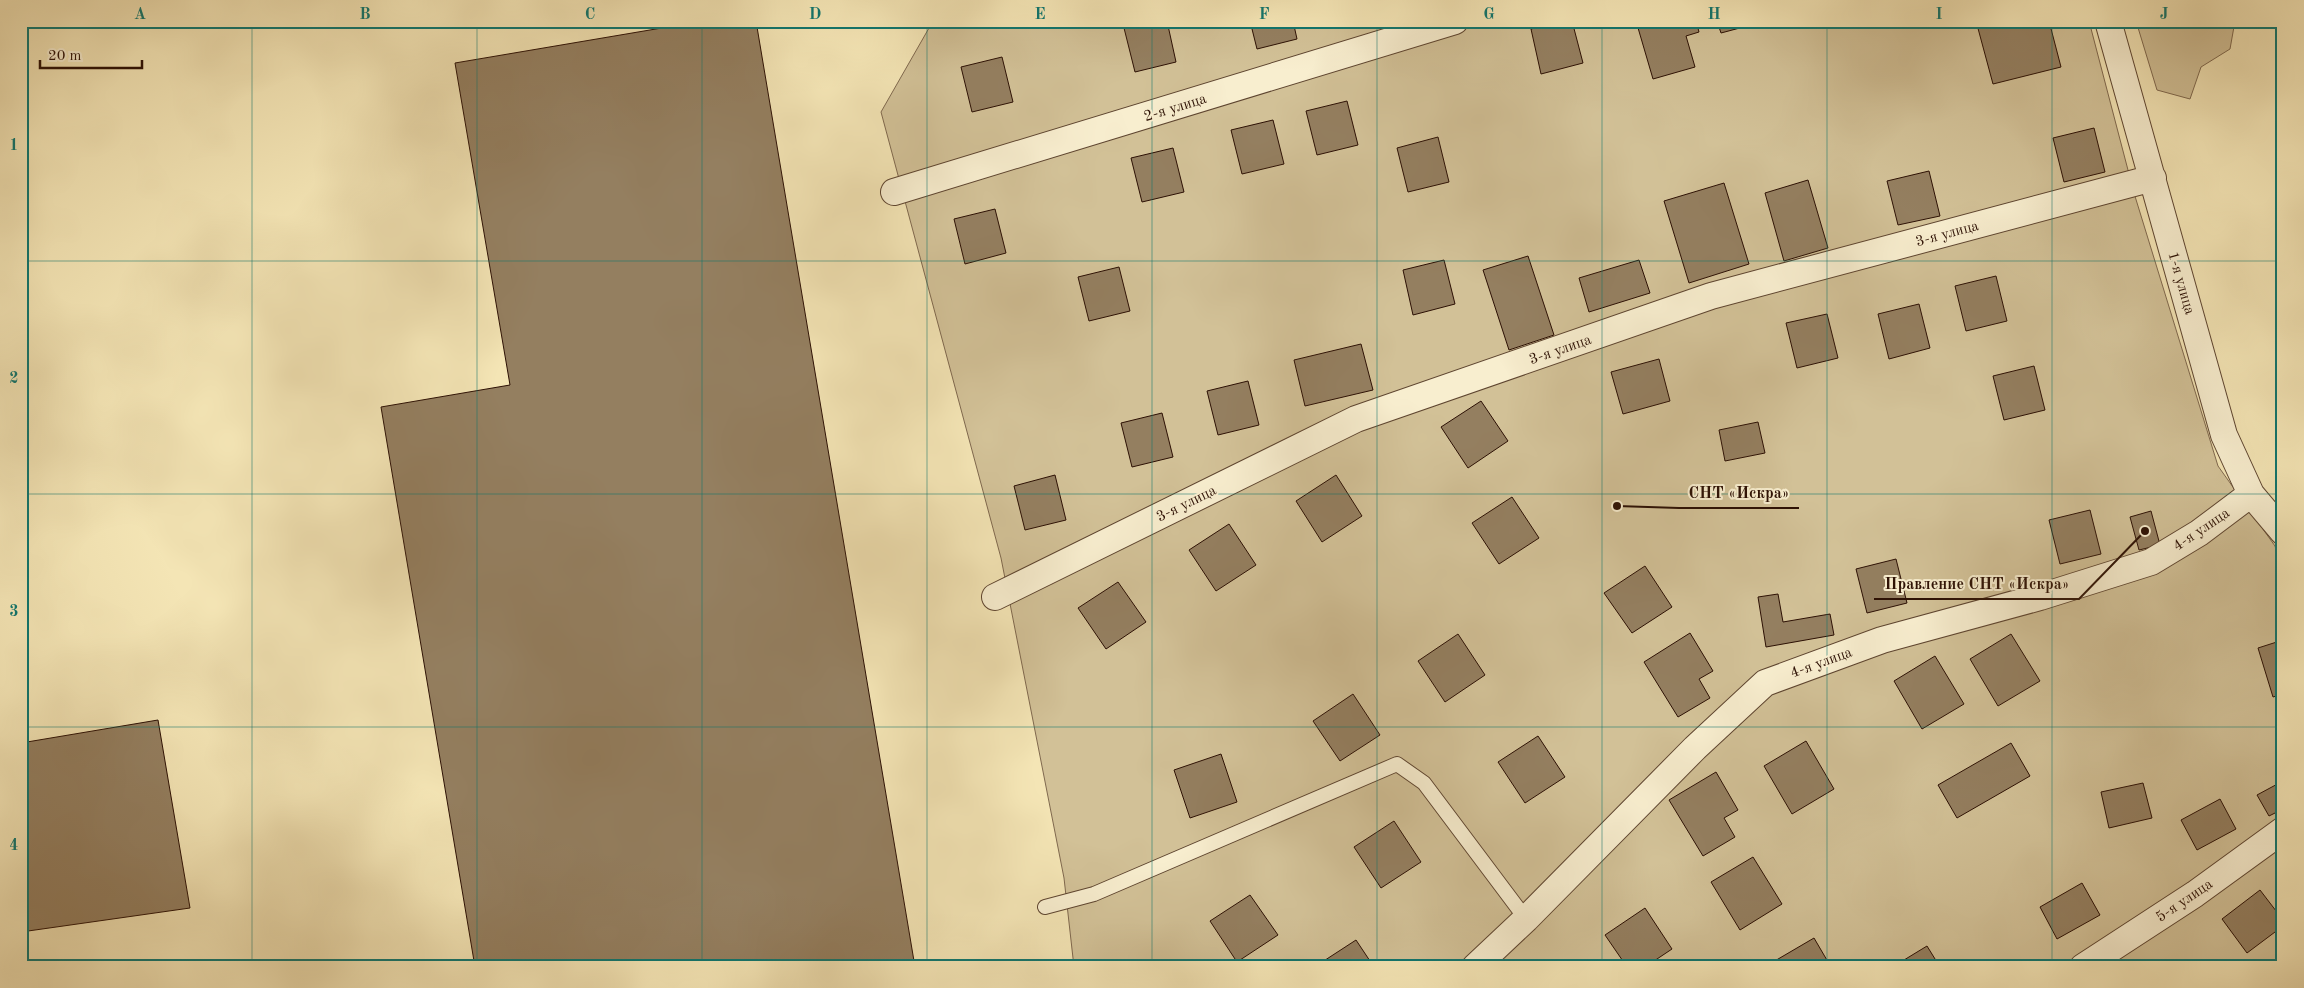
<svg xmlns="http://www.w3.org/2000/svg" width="2304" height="988" font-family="'Old Standard TT',serif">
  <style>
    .green { fill: #d2c197; stroke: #7f684e }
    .building { fill: #947f60; stroke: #2c1004 }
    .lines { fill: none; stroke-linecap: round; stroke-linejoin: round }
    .service-casing { stroke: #5e4530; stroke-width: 16 }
    .minor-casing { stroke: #5e4530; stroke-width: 28 }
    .service { stroke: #f8eecf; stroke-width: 14 }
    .minor { stroke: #f8eecf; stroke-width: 26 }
    .grid { fill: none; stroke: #0f766e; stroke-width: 1; stroke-opacity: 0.55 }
    .labels { text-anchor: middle; stroke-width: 4; stroke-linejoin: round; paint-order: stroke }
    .street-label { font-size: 15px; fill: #2c1004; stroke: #f8eecf }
    .leader { fill: none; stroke: #2c1004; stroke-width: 2 }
    .callout-dot { fill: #2c1004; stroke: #f8eecf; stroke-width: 2 }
    .callout-label { font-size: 16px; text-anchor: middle; font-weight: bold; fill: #2c1004; stroke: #f8eecf; stroke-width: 4; stroke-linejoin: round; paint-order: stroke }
    .neatline { fill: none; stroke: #0f766e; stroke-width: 2 }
    .grid-label { font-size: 16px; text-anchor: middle; font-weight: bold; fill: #0f766e }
  </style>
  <rect width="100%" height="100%" fill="#f4e5b5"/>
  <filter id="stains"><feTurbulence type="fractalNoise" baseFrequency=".004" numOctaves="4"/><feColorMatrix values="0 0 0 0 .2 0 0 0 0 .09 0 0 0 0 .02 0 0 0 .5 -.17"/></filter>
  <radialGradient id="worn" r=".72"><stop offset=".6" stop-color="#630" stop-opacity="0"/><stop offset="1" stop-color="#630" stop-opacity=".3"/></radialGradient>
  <path class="green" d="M933,21H2089L2134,193L2218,466L2275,546L2283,574V967H1074L1064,878L1001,558L881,112Z
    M2136,21H2235L2230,49L2201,67L2190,99L2157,90Z"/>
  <path class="building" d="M703,21H756L915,967H475L381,407L510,385L455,63Z
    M1153,21H1167L1176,62L1135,72L1124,28Z
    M1250,21H1293L1297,39L1257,49Z
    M1564,21H1572L1583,63L1541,74L1531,29Z
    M1636,21H1696L1699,32L1686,36L1695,67L1653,79Z
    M1717,21H1766L1721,33Z
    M1976,21H2049L2061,67L1993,84Z
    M1002,57L1013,102L972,112L961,67Z
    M1347,101L1358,145L1317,155L1306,111Z
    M1273,120L1284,164L1242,174L1231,130Z
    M2094,128L2105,172L2064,182L2053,138Z
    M1438,137L1449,182L1408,192L1397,148Z
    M1173,148L1184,192L1142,202L1131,158Z
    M1929,171L1940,216L1898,225L1887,181Z
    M1808,180L1828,248L1784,261L1765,193Z
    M1724,183L1749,264L1689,283L1664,201Z
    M995,209L1006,253L965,264L954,219Z
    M1528,256L1554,335L1509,350L1483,270Z
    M1444,260L1455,304L1413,315L1403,270Z
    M1639,260L1650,293L1589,312L1579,278Z
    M1119,267L1130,311L1089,321L1078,277Z
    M1996,276L2007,321L1966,331L1955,286Z
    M1919,304L1930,348L1889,359L1878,314Z
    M1827,314L1838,358L1797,368L1786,323Z
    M1361,344L1373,390L1305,406L1294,360Z
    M1659,359L1670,401L1623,414L1611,372Z
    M2034,366L2045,410L2004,420L1993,376Z
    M1248,381L1259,425L1218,435L1207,391Z
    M1481,401L1508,441L1468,468L1441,427Z
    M1162,413L1173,457L1132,467L1121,423Z
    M1758,422L1765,453L1725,461L1719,430Z
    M1055,475L1066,520L1025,530L1014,486Z
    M1336,475L1362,516L1322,542L1296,501Z
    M1512,497L1539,538L1499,564L1472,523Z
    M2090,510L2101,554L2060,564L2049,520Z
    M2151,511L2160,545L2139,550L2130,517Z
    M1229,524L1256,565L1216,591L1189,550Z
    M1896,559L1907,603L1867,613L1856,569Z
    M1645,566L1672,607L1632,633L1604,593Z
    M1118,582L1146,622L1106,649L1078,608Z
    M1778,594L1783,622L1830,614L1834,635L1766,647L1758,597Z
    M1690,633L1713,671L1699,679L1710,698L1678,717L1644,662Z
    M1458,634L1485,675L1445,702L1418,661Z
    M2011,634L2040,681L1998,706L1970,659Z
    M2283,640V694L2273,697L2258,648Z
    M1935,656L1964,704L1922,729L1894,681Z
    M1353,694L1380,735L1340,761L1313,721Z
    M158,720L190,908L21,932V743Z
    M1538,736L1565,777L1525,803L1498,762Z
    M1806,741L1834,789L1792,814L1764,766Z
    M2011,743L2030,776L1957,818L1938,785Z
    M1221,754L1237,802L1190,818L1174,770Z
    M1716,772L1738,810L1724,818L1735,837L1703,856L1669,800Z
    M2283,781V809L2269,816L2257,795Z
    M2143,783L2152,818L2109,828L2101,792Z
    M2220,799L2236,829L2197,850L2181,820Z
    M1394,821L1421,862L1381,888L1354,847Z
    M1753,857L1782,904L1740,930L1711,882Z
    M2082,883L2100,915L2057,939L2040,907Z
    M2260,890L2283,920V926L2247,953L2222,919Z
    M1250,895L1278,935L1237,962L1210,921Z
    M1645,908L1672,949L1645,967H1627L1605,935Z
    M1814,938L1831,967H1776L1773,962Z
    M1356,940L1374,967H1316V966Z
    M1927,946L1940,967H1909L1904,960Z
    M1128,960L1133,967H1119Z"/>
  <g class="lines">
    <defs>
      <path id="service" d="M1045,907L1094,894L1397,764L1424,783L1526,919"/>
      <path id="minor" d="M2108,21L2224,435L2251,494L2283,532
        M894,192L1455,21
        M995,597L1356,419L1711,296L2153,178
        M1475,967L1526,919L1695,748L1765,683L1882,640L2040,597L2151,562L2199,533L2251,494
        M2083,967L2195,894L2283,830"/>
    </defs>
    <use href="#service" class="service-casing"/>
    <use href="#minor" class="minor-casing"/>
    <use href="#service" class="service"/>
    <use href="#minor" class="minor"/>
  </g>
  <path class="grid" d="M252,21V967M477,21V967M702,21V967M927,21V967M1152,21V967M1377,21V967M1602,21V967M1827,21V967M2052,21V967M21,261H2283M21,494H2283M21,727H2283"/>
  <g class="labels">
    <g class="street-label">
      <text transform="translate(1175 107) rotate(-17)" y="5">2-я улица</text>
      <text transform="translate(1947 233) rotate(-15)" y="5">3-я улица</text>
      <text transform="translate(2182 283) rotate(74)" y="5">1-я улица</text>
      <text transform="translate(1560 349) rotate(-19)" y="5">3-я улица</text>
      <text transform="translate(1186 503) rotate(-26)" y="5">3-я улица</text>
      <text transform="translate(2201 529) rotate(-34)" y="5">4-я улица</text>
      <text transform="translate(1821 662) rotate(-20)" y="5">4-я улица</text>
      <text transform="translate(2184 900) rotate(-34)" y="5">5-я улица</text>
    </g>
  </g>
  <path class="leader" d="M1617 506L1679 508H1799M2145 531L2079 599H1874"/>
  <g class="callout-dot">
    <circle cx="1617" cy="506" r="5"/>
    <circle cx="2145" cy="531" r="5"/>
  </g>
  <g class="callout-label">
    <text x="1739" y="498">СНТ «Искра»</text>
    <text x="1977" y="589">Правление СНТ «Искра»</text>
  </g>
  <rect width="2304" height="988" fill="none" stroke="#f4e5b5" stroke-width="55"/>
  <path d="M40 60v8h102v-8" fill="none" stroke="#2c1004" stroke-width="2.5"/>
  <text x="48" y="60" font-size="15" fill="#2c1004" stroke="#f8eecf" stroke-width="4" paint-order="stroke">20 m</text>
  <rect x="28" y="28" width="2248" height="932" class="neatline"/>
  <g class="grid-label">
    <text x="140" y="19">A</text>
    <text x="365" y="19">B</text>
    <text x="590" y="19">C</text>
    <text x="815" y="19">D</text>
    <text x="1040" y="19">E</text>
    <text x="1264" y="19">F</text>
    <text x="1489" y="19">G</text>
    <text x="1714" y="19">H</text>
    <text x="1939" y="19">I</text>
    <text x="2164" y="19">J</text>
    <text x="14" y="150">1</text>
    <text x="14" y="383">2</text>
    <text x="14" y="616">3</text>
    <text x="14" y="850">4</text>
  </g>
  <rect width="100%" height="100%" filter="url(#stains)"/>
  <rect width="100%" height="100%" fill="url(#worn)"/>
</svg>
